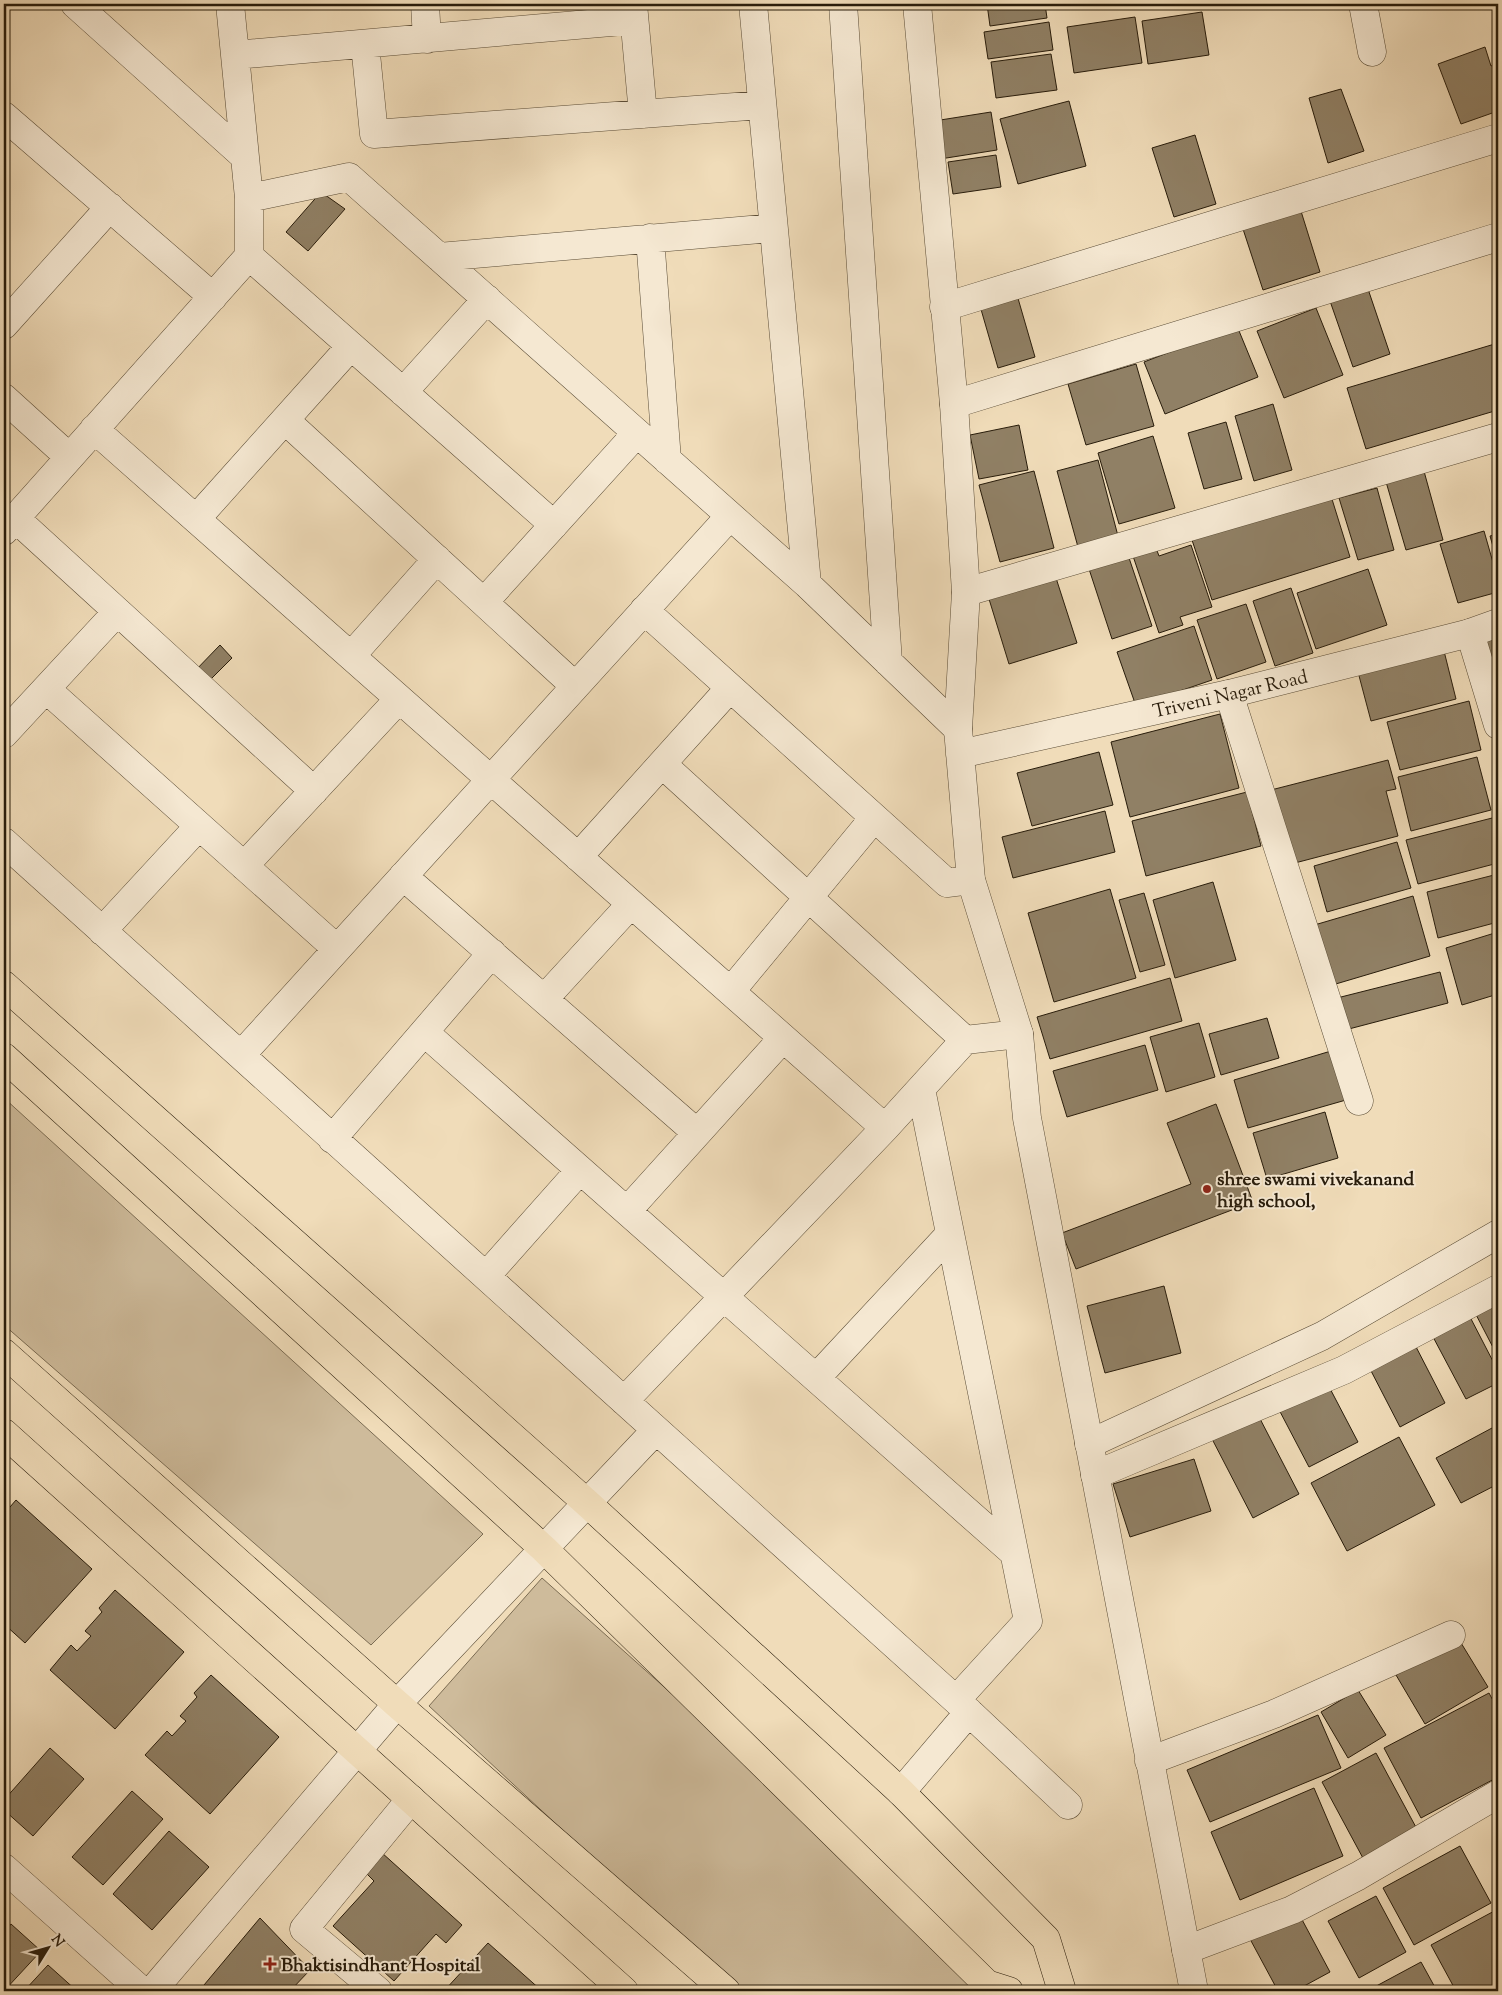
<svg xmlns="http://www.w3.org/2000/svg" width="1502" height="1995" font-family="'Sorts Mill Goudy',serif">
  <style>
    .green { fill: #cebb9b; stroke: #7b6c53 }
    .building { fill: #908065; stroke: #281c0b }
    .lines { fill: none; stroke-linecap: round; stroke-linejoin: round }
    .minor-casing { stroke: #5a4c36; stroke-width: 29 }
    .tertiary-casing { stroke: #5a4c36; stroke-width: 29 }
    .primary-casing { stroke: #281c0b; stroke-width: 29 }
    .minor { stroke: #f5e8d2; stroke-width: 28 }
    .tertiary { stroke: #f5e8d2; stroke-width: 28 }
    .primary { stroke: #f0dcb9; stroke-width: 28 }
    .poi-dot { fill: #8f2418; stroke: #f5e8d2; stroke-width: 2 }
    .labels { text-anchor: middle; stroke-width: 4; stroke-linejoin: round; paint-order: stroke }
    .street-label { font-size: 19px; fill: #281c0b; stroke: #f5e8d2 }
    .poi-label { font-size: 19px; font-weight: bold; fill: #281c0b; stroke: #f5e8d2; text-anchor: start }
  </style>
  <rect width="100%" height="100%" fill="#f0dcb9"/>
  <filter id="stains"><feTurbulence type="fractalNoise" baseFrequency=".004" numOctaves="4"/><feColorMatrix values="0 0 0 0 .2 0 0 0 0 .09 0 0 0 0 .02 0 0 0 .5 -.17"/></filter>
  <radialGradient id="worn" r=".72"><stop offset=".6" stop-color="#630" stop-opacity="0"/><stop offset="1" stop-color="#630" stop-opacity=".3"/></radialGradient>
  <path class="green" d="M4,1098L483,1534L371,1645L4,1325Z
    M542,1578L719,1736L993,1991H736L429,1706Z"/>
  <path class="building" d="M987,4H1045L1047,18L990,26Z
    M1202,12L1209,55L1148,64L1142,21Z
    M1135,17L1142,63L1074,73L1067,27Z
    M1049,22L1053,50L988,59L984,32Z
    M1485,47L1491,66L1498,63V111L1461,124L1438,64Z
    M1051,54L1057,90L996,98L991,62Z
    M1341,89L1364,151L1328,163L1309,98Z
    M1069,101L1086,166L1018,184L1000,119Z
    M991,112L997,150L940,159L934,121Z
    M1195,135L1216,204L1174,217L1152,148Z
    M996,155L1001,187L953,194L948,162Z
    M321,192L345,209L308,251L286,232Z
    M1300,208L1320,272L1263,290L1242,226Z
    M1015,288L1035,357L998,368L978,299Z
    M1368,289L1390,354L1353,367L1330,301Z
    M1316,308L1343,375L1284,398L1257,331Z
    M1237,326L1258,377L1165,414L1144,362Z
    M1498,343V410L1366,449L1347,388Z
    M1136,364L1154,426L1086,445L1068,384Z
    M1273,404L1292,470L1254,481L1235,416Z
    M1226,422L1242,479L1204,489L1188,433Z
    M1019,425L1028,470L979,479L970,435Z
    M1153,436L1175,508L1119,524L1098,453Z
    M1098,460L1118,536L1078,547L1057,471Z
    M1422,464L1443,540L1406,550L1384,475Z
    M1034,471L1054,548L1000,562L979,485Z
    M1377,488L1394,550L1358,560L1339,498Z
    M1331,496L1350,557L1212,600L1192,540Z
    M1484,531L1498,580V592L1458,603L1440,544Z
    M1498,534V564L1490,536Z
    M1191,545L1212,607L1180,617L1183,625L1159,633L1133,556L1156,548L1159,556Z
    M1127,552L1152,626L1112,639L1089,569Z
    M1368,569L1387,625L1316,649L1297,593Z
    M1056,578L1077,643L1009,664L989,599Z
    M1291,588L1313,653L1275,666L1253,601Z
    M1246,604L1266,662L1217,679L1197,620Z
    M1194,626L1212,680L1136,706L1117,652Z
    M1498,635V687L1479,640Z
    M220,645L232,658L205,685L192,674Z
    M1444,651L1456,699L1371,721L1358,672Z
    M1469,701L1481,750L1400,770L1387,722Z
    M1220,714L1239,788L1130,817L1111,742Z
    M1099,752L1113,805L1032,826L1017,773Z
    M1477,757L1491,810L1411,831L1398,777Z
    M1388,760L1396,789L1386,791L1398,836L1291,864L1271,790Z
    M1247,792L1261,846L1146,876L1132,821Z
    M1105,811L1115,852L1013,878L1002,837Z
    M1496,817L1498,825V863L1418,884L1406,840Z
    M1397,842L1411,888L1327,912L1314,866Z
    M1498,874V922L1438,938L1427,892Z
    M1213,882L1236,960L1175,978L1153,900Z
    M1110,889L1136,978L1054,1002L1028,913Z
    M1144,893L1165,965L1140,972L1119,900Z
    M1413,896L1430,956L1329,986L1311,926Z
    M1498,932V994L1462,1005L1446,948Z
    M1440,972L1448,1003L1345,1030L1337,998Z
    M1170,978L1182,1021L1050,1059L1037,1017Z
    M1267,1018L1279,1058L1221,1075L1209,1034Z
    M1199,1023L1215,1077L1166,1092L1150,1037Z
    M1145,1045L1158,1090L1067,1117L1053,1071Z
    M1331,1051L1346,1100L1248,1128L1234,1080Z
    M1216,1104L1253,1202L1076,1269L1062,1233L1191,1184L1167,1123Z
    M1325,1112L1338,1158L1267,1179L1253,1133Z
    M1164,1286L1181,1353L1105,1373L1087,1306Z
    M1498,1290V1357L1471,1305Z
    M1469,1315L1498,1371V1383L1466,1399L1432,1335Z
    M1414,1343L1445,1403L1400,1427L1369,1367Z
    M1325,1379L1358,1442L1309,1467L1276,1404Z
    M1257,1413L1299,1494L1253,1518L1211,1437Z
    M1492,1428L1498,1441V1484L1461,1503L1436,1458Z
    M1399,1437L1435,1505L1347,1551L1311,1483Z
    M1194,1459L1211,1511L1130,1537L1113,1484Z
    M16,1500L92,1569L25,1643L4,1624V1524L6,1522L4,1514Z
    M115,1590L184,1652L115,1729L50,1670L71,1645L77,1651L91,1636L85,1631L102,1612L99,1608Z
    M1458,1638L1488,1687L1425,1724L1396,1675Z
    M211,1675L279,1737L210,1814L145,1755L167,1731L172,1736L186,1721L180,1716L197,1697L194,1693Z
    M1358,1690L1386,1735L1348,1758L1321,1712Z
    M1489,1693L1498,1710V1777L1421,1818L1384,1748Z
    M1318,1715L1341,1768L1210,1822L1187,1770Z
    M50,1748L84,1779L33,1836L4,1810V1800Z
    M1376,1753L1418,1831L1364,1860L1322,1782Z
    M1314,1788L1343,1856L1240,1900L1211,1832Z
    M132,1791L163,1819L103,1885L72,1857Z
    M169,1831L209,1867L152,1930L113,1894Z
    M1460,1846L1491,1903L1414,1945L1383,1888Z
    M381,1852L462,1925L446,1943L436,1934L394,1981L333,1926L374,1881L364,1871Z
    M1376,1896L1406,1952L1359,1978L1328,1921Z
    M1498,1909V1991H1456L1431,1945Z
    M1299,1914L1330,1972L1295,1991H1278L1250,1939Z
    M260,1918L310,1970L290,1991H199Z
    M11,1924L41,1951L4,1991V1933Z
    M488,1943L542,1991H444Z
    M1421,1962L1437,1991H1367Z
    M48,1965L77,1991H24Z"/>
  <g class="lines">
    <defs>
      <path id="minor" d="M75,4L244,156
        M425,4L427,39
        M633,4L643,114
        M753,4L807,584
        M843,4L888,662
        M1363,4L1372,52
        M365,44L374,134L762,105
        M235,55L634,20
        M4,116L213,297
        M249,198L349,177L807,584L958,729
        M650,238L667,460
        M249,256L554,525
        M439,257L773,228
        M944,307L1498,138
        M4,325L110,207
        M403,392L487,299
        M4,398L69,457
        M954,404L1498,237
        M285,420L575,686
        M94,429L885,1128
        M15,518L314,791
        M196,519L351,346
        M4,531L249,256V198L230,4
        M966,592L1498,437
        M484,602L637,433
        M644,610L947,883L971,880
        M1470,633L1498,725
        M351,656L437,559
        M46,689L337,949
        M1229,694L1359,1101
        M4,734L117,612
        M662,764L965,1040
        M4,842L956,1700L1068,1805
        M578,857L730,688
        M244,866L399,699
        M403,876L697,1133
        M102,931L199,826
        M731,991L874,818
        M544,999L631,904
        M424,1032L1014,1553
        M241,1055L730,516
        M921,1089L1028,1621L956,1700
        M332,1139L492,953
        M627,1211L783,1038
        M486,1276L580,1170
        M816,1378L950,1234
        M624,1401L885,1128L965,1040L1019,1034
        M1089,1444L1322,1336L1498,1234
        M1095,1475L1344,1370L1498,1289
        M1149,1761L1274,1714L1451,1635
        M901,1792L969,1712
        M4,1868L142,1991
        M1186,1950L1292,1910L1358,1876L1498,1794
        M152,1991L397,1704L656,1430
        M378,1991L304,1929L411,1799"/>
      <path id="tertiary" d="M917,4L954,404L966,592L958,729L971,880L1019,1034L1027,1118L1194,1991
        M960,754L1229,694L1470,633L1498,623"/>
      <path id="primary" d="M4,985L587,1503L901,1792L1046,1939L1062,1991
        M4,1057L544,1549L987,1984L1009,1991
        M4,1353L397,1704L726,1991
        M4,1433L624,1991"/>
    </defs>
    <use href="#minor" class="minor-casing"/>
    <use href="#tertiary" class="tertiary-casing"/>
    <use href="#primary" class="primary-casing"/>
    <use href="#minor" class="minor"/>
    <use href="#tertiary" class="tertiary"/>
    <use href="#primary" class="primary"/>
  </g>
  <g class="poi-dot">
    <circle cx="1207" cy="1189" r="5"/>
    <path d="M267.5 1956.5h5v5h5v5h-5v5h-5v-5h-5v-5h5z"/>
  </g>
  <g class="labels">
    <g class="street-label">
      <text transform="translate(1230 693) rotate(-13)" y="7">Triveni Nagar Road</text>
    </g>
    <g class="poi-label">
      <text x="1217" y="1185">shree swami vivekanand<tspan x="1217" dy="22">high school,</tspan></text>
      <text x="281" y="1971">Bhaktisindhant Hospital</text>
    </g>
  </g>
  <rect width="1502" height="1995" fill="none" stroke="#f0dcb9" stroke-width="20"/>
  <rect x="5" y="5" width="1492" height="1985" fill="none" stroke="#281c0b" stroke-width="2.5"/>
  <rect x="10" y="10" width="1482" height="1975" fill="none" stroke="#281c0b"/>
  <g transform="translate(48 1948) rotate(53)" stroke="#f5e8d2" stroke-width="4" paint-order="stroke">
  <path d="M0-4L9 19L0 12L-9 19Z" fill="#281c0b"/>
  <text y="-8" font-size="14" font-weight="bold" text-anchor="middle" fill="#281c0b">N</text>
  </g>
  <rect width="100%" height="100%" filter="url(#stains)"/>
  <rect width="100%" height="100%" fill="url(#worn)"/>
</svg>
